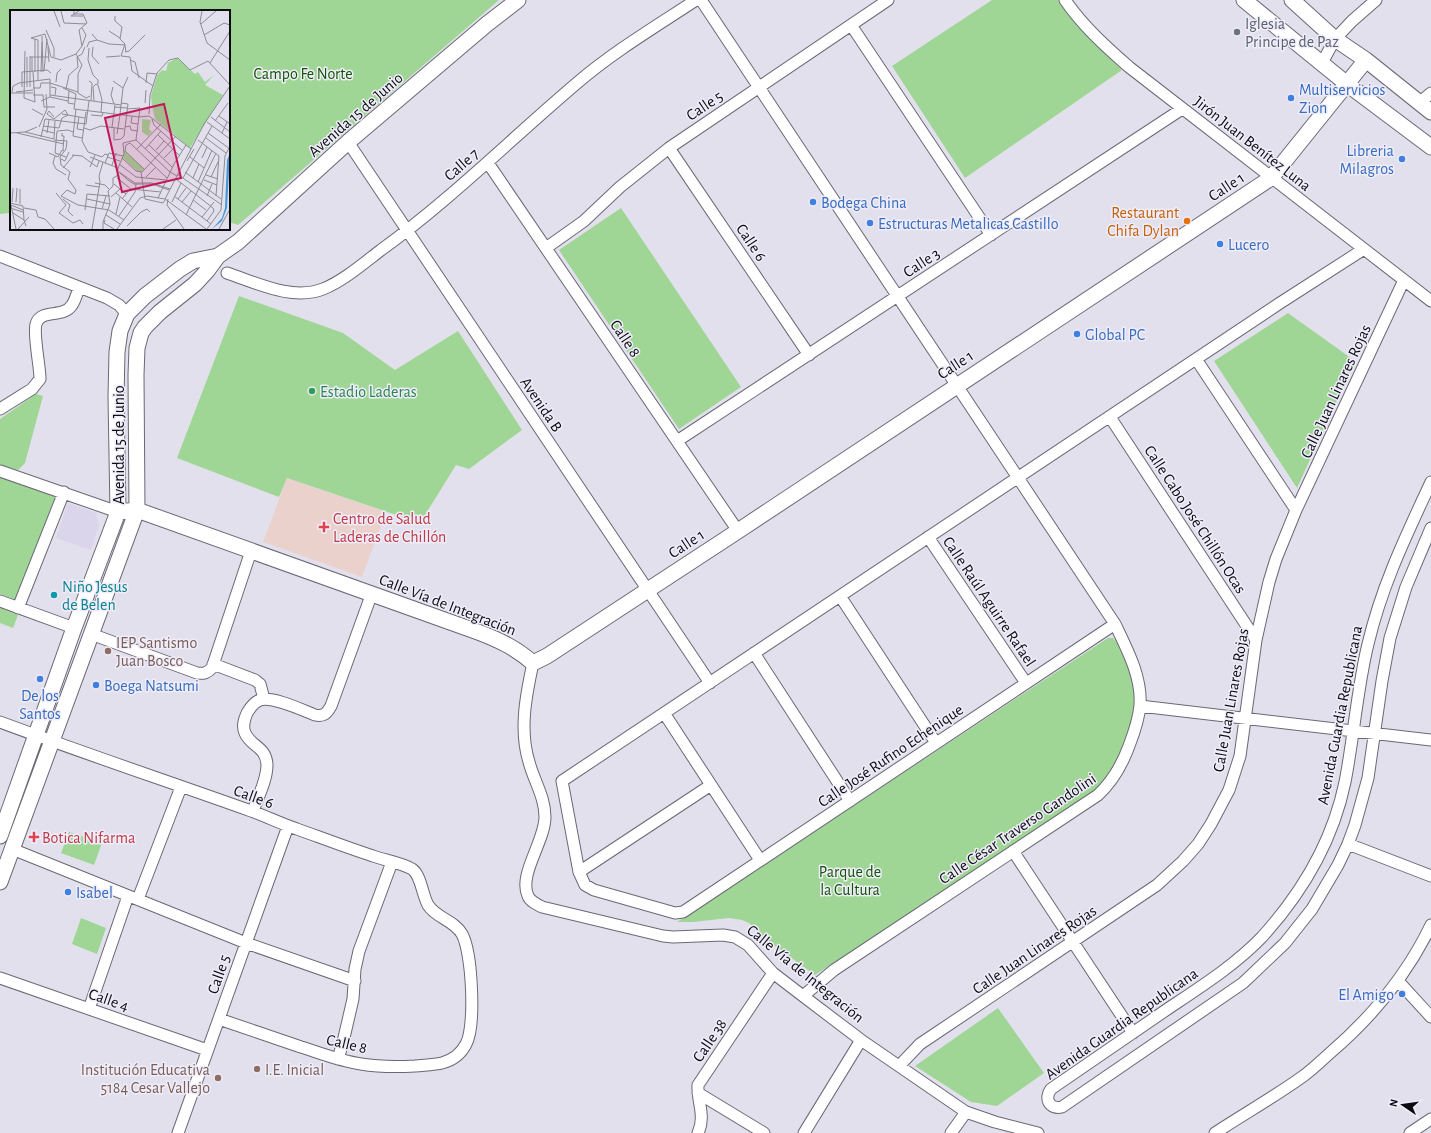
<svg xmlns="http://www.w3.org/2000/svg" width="1431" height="1133" font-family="'Alegreya Sans',sans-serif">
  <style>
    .built { fill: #dad5ea }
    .medical { fill: #ebd1cc }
    .green { fill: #9fd695 }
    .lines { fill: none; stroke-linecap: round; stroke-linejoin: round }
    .street-casing { stroke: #6b6874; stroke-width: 13 }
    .secondary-casing { stroke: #6b6874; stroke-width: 17 }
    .street { stroke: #fff; stroke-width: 11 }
    .secondary { stroke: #fff; stroke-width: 15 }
    .worship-dot { fill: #6b7280; stroke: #f0edfb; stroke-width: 1.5 }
    .shop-dot { fill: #3f7fe0; stroke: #f0edfb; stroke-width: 1.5 }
    .food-dot { fill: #e8710a; stroke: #f0edfb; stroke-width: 1.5 }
    .leisure-dot { fill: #2e9e5b; stroke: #f0edfb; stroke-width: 1.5 }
    .health-dot { fill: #e0444e; stroke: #f0edfb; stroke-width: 1.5 }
    .culture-dot { fill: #0f9aa8; stroke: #f0edfb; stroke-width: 1.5 }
    .education-dot { fill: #8d6e63; stroke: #f0edfb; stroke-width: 1.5 }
    .labels { text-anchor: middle; stroke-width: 3; stroke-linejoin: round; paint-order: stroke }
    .worship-label { font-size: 16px; fill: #5b616d; stroke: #f0edfb; text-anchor: start }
    .park-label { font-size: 16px; fill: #125404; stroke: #f0edfb }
    .shop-label { font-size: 16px; fill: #366cbe; stroke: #f0edfb; text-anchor: start }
    .street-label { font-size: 16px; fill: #0c0b0f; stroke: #f0edfb }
    .food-label { font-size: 16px; fill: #c56008; stroke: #f0edfb; text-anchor: end }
    .leisure-label { font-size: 16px; fill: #27864d; stroke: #f0edfb; text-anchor: start }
    .health-label { font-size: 16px; fill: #be3a42; stroke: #f0edfb; text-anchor: start }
    .culture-label { font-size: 16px; fill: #0d838f; stroke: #f0edfb; text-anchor: start }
    .education-label { font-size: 16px; fill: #785e54; stroke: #f0edfb; text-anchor: start }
    .inset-road { fill: none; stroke: #8d8b94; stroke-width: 1 }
    .view { fill: #c2185b; fill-opacity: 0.15; stroke: #c2185b; stroke-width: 2 }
    .inset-edge { fill: none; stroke: #0c0b0f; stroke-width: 2 }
  </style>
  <rect width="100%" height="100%" fill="#e3e0ed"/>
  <path class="built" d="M68,503L96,513L99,525L91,550L56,538Z"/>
  <path class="medical" d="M287,478L386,512L362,577L263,542Z"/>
  <path class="green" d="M0,0H499L238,225L229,222V11H11V213L0,214Z
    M992,0H1058C1076,26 1099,48 1122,70L965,178L892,66Z
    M621,208L741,387L679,429L559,250Z
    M239,296L343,333L395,370L458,331L522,430L469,469L456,465L420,523L287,478L279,497L177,458Z
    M1288,313L1355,361L1297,488L1214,361Z
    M36,394L43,396L25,463L18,470L0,465V419Z
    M0,475L54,495L56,499L16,600L0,594Z
    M0,608L18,615L13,628L0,623Z
    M1108,638H1113L1117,642C1124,658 1133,677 1134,695C1137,725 1118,768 1096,789L815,975L768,941L749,923L742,920L729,918L693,922H677Z
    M69,832L102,843L94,865L61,853Z
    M81,918L106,928L97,954L72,944Z
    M998,1008L1044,1073L997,1106L971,1102L915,1066Z"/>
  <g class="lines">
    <defs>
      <path id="street" d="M701,0L1115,624C1127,649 1142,677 1140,705C1139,719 1134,733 1129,746C1122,765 1113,781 1098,795L834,970L803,996
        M1065,0C1083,26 1105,46 1129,67L1431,301
        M851,25L991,235
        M1322,63L1335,39L1352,21L1376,0
        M1419,103L1431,93
        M348,142L710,683
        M669,148L809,355
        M488,163L738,531
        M546,248L584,221L620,187L669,148L888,0
        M0,256L107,298L119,305L127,314
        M227,273C257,283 292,301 323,289C343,281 364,263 381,250C450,200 511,139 577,83C613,52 655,27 696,0
        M1196,359L1296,510
        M0,409L32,389L40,379C40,366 33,334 36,324C41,308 63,319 72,305C75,301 77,293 79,288
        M1110,417L1256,640
        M677,441L1182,109
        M0,471L118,512
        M1431,482C1406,536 1382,585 1368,644C1357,689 1354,736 1345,782C1333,840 1302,893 1262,937C1235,965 1202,986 1169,1008C1130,1035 1090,1062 1051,1089C1044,1098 1049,1110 1062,1107L1243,983L1285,943L1312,909L1338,865L1348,844L1355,825L1368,778L1382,681L1390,638L1406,587L1431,528
        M928,537L1026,683
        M840,596L936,743
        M0,601L74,628
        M18,608L64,492
        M1115,624L683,912L675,913L594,890L585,885L579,872L562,781L1280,303L1364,249
        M91,634L197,673C204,674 207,673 212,668L251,551
        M754,653L850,801
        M533,663C526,695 519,730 529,762C534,781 545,797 545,817C545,841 518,875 528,896C530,901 536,904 542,907L663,936L673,937L723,935L735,937L748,945L773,973L803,996L861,1040L966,1112L995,1122L1038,1133
        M213,664L255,680L260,684L264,699
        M1140,706L1431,740
        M664,713L760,860
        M0,722C83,753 167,781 251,811C266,816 281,824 297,829C322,838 348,848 373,856C384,860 402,863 412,869C421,875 422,894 428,905C436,918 454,920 462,934C472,952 476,1026 466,1044C461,1054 453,1060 442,1063C434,1065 424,1065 415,1066C397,1067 379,1067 361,1064C340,1061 320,1053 301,1047C274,1038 246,1028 219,1019
        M253,811C258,797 267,780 267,765C266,746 251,747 245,733C242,726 244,720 247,713C250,708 254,702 260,700C273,696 302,710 315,715C324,717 327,713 331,706L372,593
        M1348,844L1431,876
        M12,849L246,943L355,981
        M1013,851L1133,1033
        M579,872L711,785
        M138,899L181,787
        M0,978L207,1050
        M1398,981L1431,1017
        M89,1009L128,896
        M338,1059L343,1042L353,999L355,969L359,951L392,862
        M899,1066L920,1044L1157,885L1183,861L1198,844L1211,824L1229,790L1240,756L1256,640L1269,582L1276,559L1296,510L1404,280
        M698,1093L764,1133
        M178,1133L288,826
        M698,1133C706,1116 697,1102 698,1085L773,973
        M804,1133L861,1040
        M951,1133L966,1112
        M1215,1133C1244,1114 1274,1097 1302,1077C1312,1070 1321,1061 1330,1053C1372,1017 1407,975 1431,925
        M1410,1133L1431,1119"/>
      <path id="secondary" d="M1244,0L1347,84L1431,147
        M1292,0L1335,39L1366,60L1431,112
        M118,512L137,510L478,632C499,640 516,648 533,663L547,656L738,531L1271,178L1366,60
        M0,836L74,628L118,512L116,397L117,352L120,331L127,314L145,296L180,269L193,261L218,256L238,242L348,142L487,24L518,0
        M0,882L137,510L136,375L137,348L141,333L145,327L160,312L195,284L207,271L218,256"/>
    </defs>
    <use href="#street" class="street-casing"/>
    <use href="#secondary" class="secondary-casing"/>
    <use href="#street" class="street"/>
    <use href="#secondary" class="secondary"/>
  </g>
  <circle class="worship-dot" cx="1237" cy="32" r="4"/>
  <g class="shop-dot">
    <circle cx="1291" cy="98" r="4"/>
    <circle cx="1402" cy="159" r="4"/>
    <circle cx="813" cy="202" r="4"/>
    <circle cx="870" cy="223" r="4"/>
    <circle cx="1220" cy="244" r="4"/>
    <circle cx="1077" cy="334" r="4"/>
    <circle cx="40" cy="679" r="4"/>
    <circle cx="96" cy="685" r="4"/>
    <circle cx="68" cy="892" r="4"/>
    <circle cx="1402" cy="994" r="4"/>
  </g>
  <circle class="food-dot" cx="1187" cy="221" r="4"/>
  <circle class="leisure-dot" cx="312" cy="391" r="4"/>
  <g class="health-dot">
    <path d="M322 521h4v4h4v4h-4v4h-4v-4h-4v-4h4z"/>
    <path d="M32 831h4v4h4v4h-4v4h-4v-4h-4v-4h4z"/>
  </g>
  <circle class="culture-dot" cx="54" cy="595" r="4"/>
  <g class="education-dot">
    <circle cx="108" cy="651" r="4"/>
    <circle cx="257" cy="1069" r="4"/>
    <circle cx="218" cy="1078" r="4"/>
  </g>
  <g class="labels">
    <g class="worship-label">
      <text x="1245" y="29">Iglesia<tspan x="1245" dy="18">Principe de Paz</tspan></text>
    </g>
    <g class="park-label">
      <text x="303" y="79">Campo Fe Norte</text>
      <text x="850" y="877">Parque de<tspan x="850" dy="18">la Cultura</tspan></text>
    </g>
    <g class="shop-label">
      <text x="1299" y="95">Multiservicios<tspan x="1299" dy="18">Zion</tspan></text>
      <text x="1394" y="156" text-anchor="end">Libreria<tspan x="1394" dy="18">Milagros</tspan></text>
      <text x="821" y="208">Bodega China</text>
      <text x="878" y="229">Estructuras Metalicas Castillo</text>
      <text x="1228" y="250">Lucero</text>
      <text x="1085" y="340">Global PC</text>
      <text x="104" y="691">Boega Natsumi</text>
      <text x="40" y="701" text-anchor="middle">De los<tspan x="40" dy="18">Santos</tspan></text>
      <text x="76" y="898">Isabel</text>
      <text x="1394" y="1000" text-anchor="end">El Amigo</text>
    </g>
    <g class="street-label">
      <text transform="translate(704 105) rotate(-34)" y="6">Calle 5</text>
      <text transform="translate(355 114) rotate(-41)" y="6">Avenida 15 de Junio</text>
      <text transform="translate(1253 143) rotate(38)" y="6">Jirón Juan Benítez Luna</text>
      <text transform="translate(461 164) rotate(-41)" y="6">Calle 7</text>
      <text transform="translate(1226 186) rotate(-33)" y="6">Calle 1</text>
      <text transform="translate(752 242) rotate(56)" y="6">Calle 6</text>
      <text transform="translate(921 262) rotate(-33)" y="6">Calle 3</text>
      <text transform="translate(626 338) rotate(56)" y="6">Calle 8</text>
      <text transform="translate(955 364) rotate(-33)" y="6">Calle 1</text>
      <text transform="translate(1335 391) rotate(-65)" y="6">Calle Juan Linares Rojas</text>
      <text transform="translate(542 404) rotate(56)" y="6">Avenida B</text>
      <text transform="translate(118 445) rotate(-90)" y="6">Avenida 15 de Junio</text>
      <text transform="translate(1196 519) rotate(57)" y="6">Calle Cabo José Chillón Ocas</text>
      <text transform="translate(686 543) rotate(-33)" y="6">Calle 1</text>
      <text transform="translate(990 601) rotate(56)" y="6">Calle Raúl Aguirre Rafael</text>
      <text transform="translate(448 604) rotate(21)" y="6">Calle Vía de Integración</text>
      <text transform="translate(1230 700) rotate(-80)" y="6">Calle Juan Linares Rojas</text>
      <text transform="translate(1339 715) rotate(-79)" y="6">Avenida Guardia Republicana</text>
      <text transform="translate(890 755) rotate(-34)" y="6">Calle José Rufino Echenique</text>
      <text transform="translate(254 796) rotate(20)" y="6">Calle 6</text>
      <text transform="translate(1017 828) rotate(-34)" y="6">Calle César Traverso Gandolini</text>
      <text transform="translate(1034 949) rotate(-34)" y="6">Calle Juan Linares Rojas</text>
      <text transform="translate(806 973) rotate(39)" y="6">Calle Vía de Integración</text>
      <text transform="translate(218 974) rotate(-71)" y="6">Calle 5</text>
      <text transform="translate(109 999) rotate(19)" y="6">Calle 4</text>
      <text transform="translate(1121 1023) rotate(-35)" y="6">Avenida Guardia Republicana</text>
      <text transform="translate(709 1040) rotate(-56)" y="6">Calle 38</text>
      <text transform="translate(347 1043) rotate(13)" y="6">Calle 8</text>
    </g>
    <g class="food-label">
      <text x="1179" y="218">Restaurant<tspan x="1179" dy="18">Chifa Dylan</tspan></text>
    </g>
    <g class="leisure-label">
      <text x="320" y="397">Estadio Laderas</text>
    </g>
    <g class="health-label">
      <text x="333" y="524">Centro de Salud<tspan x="333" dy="18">Laderas de Chillón</tspan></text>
      <text x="42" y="843">Botica Nifarma</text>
    </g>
    <g class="culture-label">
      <text x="62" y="592">Niño Jesus<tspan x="62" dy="18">de Belen</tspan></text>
    </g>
    <g class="education-label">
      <text x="116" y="648">IEP Santismo<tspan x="116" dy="18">Juan Bosco</tspan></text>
      <text x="210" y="1075" text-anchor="end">Institución Educativa<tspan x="210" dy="18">5184 Cesar Vallejo</tspan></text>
      <text x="265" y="1075">I.E. Inicial</text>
    </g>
  </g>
  <g transform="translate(10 10)">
    <rect width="220" height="220" fill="#e3e0ed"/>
    <path d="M167,48L185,64L188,62L195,72L204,65L195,75L213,85L180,138L145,109L142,96L141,86L147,65L152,60L156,61L158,53ZM132,109L141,110L139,119L142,122L138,126L132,122ZM114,140L134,159L132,161H127L113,148Z" fill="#9fd695"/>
    <path d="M220,143L217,198L212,211L202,219L212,208L215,198L217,150Z" fill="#4599da"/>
    <path class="inset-road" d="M44,1L50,17M51,1L54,13L76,14M69,1L61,6H73M192,1L190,12L197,33L220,50M105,6V11L112,17L110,29L115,34L111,46L120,47L122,61L143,76M191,14L206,1M72,18L76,25L72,36M36,20L44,38V47M99,21L110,28M82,24L87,30L99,34L115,35L116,42M194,25L214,13L220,15M32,26L33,62M25,29V62M38,37L39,52M77,37L79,32L87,30M83,37L82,46L89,54M79,38L78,50L83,65L88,70V74M15,41L14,88L25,92L23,62M115,42L119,41L135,25M66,44L72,55L68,64V83L76,88L80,86M20,47H39M22,47V62M96,47L110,46M120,50L125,52L129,68M200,53L220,21M34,61L37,29M31,62L32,32M28,70V30L21,28L35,24L41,47L51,50L66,44L72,36L69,20L77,13L73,4H64V1M79,71L82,73L81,91M103,71L113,78M46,72L47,63L51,59M136,73L137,63L147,64M12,77V62L37,60L41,63M17,77V47M20,77V46M41,77L46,78L45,85M103,77L101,85L104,94M23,78H30L31,73H40L68,82M53,78L66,84L64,99M56,79L59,65L68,57L67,47L72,44L75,37M59,81L58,93L64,94M2,82L3,76L9,73L40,69V87L31,91M6,82L23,80M0,83H23M23,85H33L34,97H45M40,85L111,95M40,87L58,91M84,91L83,77L86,74L88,75L92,90L91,102M135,93L136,80M104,97L117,98M22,99L33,105M64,99L129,107L139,106L181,139M66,99L63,126L72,128M117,99L130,98M76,102L72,131L78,142L92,147L95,144L98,145M52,104L75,108M110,104L113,78L118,67M139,104L140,85L147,63L159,50L168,48L180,60L198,51L220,75M81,105L92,106L93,103M122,106L121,113L128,114M209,106L220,114M44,107L39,101L37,104L44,109L55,100L58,105M69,107L67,119L74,120M201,107L220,122M142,109L144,115L173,141M205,111L218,93M197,112L220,129M33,116L49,118L52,108L58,105M29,117L37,99L36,84M102,117L105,95M115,117L120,116L121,120L128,121M74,118L80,120L91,116L114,119M104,118V130L111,129L114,126L118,94L111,93M32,120L44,123M15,122L44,129M0,123L15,122L27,117M7,123L54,134M37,123L39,110M52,123V126H54L53,140M198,123L220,139M212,123L217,112M107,124L110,105M148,125L170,146M31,127L35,109L76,114L79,91M196,128L216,143M44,129L45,111M44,130L57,131L56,139L50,147L51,155L60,162L58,169L66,180L65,184L57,180L51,186M126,130L160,162L167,166M126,130L130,98M188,130L209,146L206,186M139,135L162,157M127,139L151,114M135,139L151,121M146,140L154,131M39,143L48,147L52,140L54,141M62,145L72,146L87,157L89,151M45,146L43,153L46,159L56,165M56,147L45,143L47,121L58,120L63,122M80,147L108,158M97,147L110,151M180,147L194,158M112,148L126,161L132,162L166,126M154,148L163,139M192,148L197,137M51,149L55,151L59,142M177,151L184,139M95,153L99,143L113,146M109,154L126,167L156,170M102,155L106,143M80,157L85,145M53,158L64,145M135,160L115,141L116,135L120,133L157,168M131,162L135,189L153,193L155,190M175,162L211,189M167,164L212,195M196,165L208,169M136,167L146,157M201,167L208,152M107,168L121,179L151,182M173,168L202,116M183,168L189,154M166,169L203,198L204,201L197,211M194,170L207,175M188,172L202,140M85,173L95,175L99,179M104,174L116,184M76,175L89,177M159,180L142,174H124L118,170L109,162L125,173H142L160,179M46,183L56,195L49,203L63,213L70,210L73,214M106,183L122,197M51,186L68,195L99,200L114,210M164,186L201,214M197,186L202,174M101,187L110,179M148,188L164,154L176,135M53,189L60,195L58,201L63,206M77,189L100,194M112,189L120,179M158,189L157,195L174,219M168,189L176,178M183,190L196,200M2,192L3,178M6,192L7,178M162,192L171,173M172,192L181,181M0,193L13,196L14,210M10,194V179M1,195L6,219M1,195L13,200M0,198L13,202M14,198L26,200L28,207L35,209L44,219M92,199L96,186M75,200L77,184L100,186M3,203L14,210L16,216M106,204L110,187M96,205L110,214M176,205L206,143M109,206L125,182L126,174M192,207L204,192M95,210L94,213L104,219M117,216L131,202L137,199L140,202M8,219L19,207M82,219L90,172L89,166L93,152M93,219V212L100,194L98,181L103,176V168L107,166L108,158L114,144L113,133L126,130M107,219L130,188L137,186L155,189M153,219L166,210M196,219L155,189L194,114L220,76M197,219L211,200L215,146L220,136M209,219L220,199"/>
    <path class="view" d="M154,94L171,168L112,182L95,108Z"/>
    <rect width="220" height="220" class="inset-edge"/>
  </g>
  <g transform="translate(1403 1105) rotate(283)" stroke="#f0edfb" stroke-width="3" paint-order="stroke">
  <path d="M0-3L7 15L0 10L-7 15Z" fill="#0c0b0f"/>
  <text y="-6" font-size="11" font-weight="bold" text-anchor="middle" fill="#0c0b0f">N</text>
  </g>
</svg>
